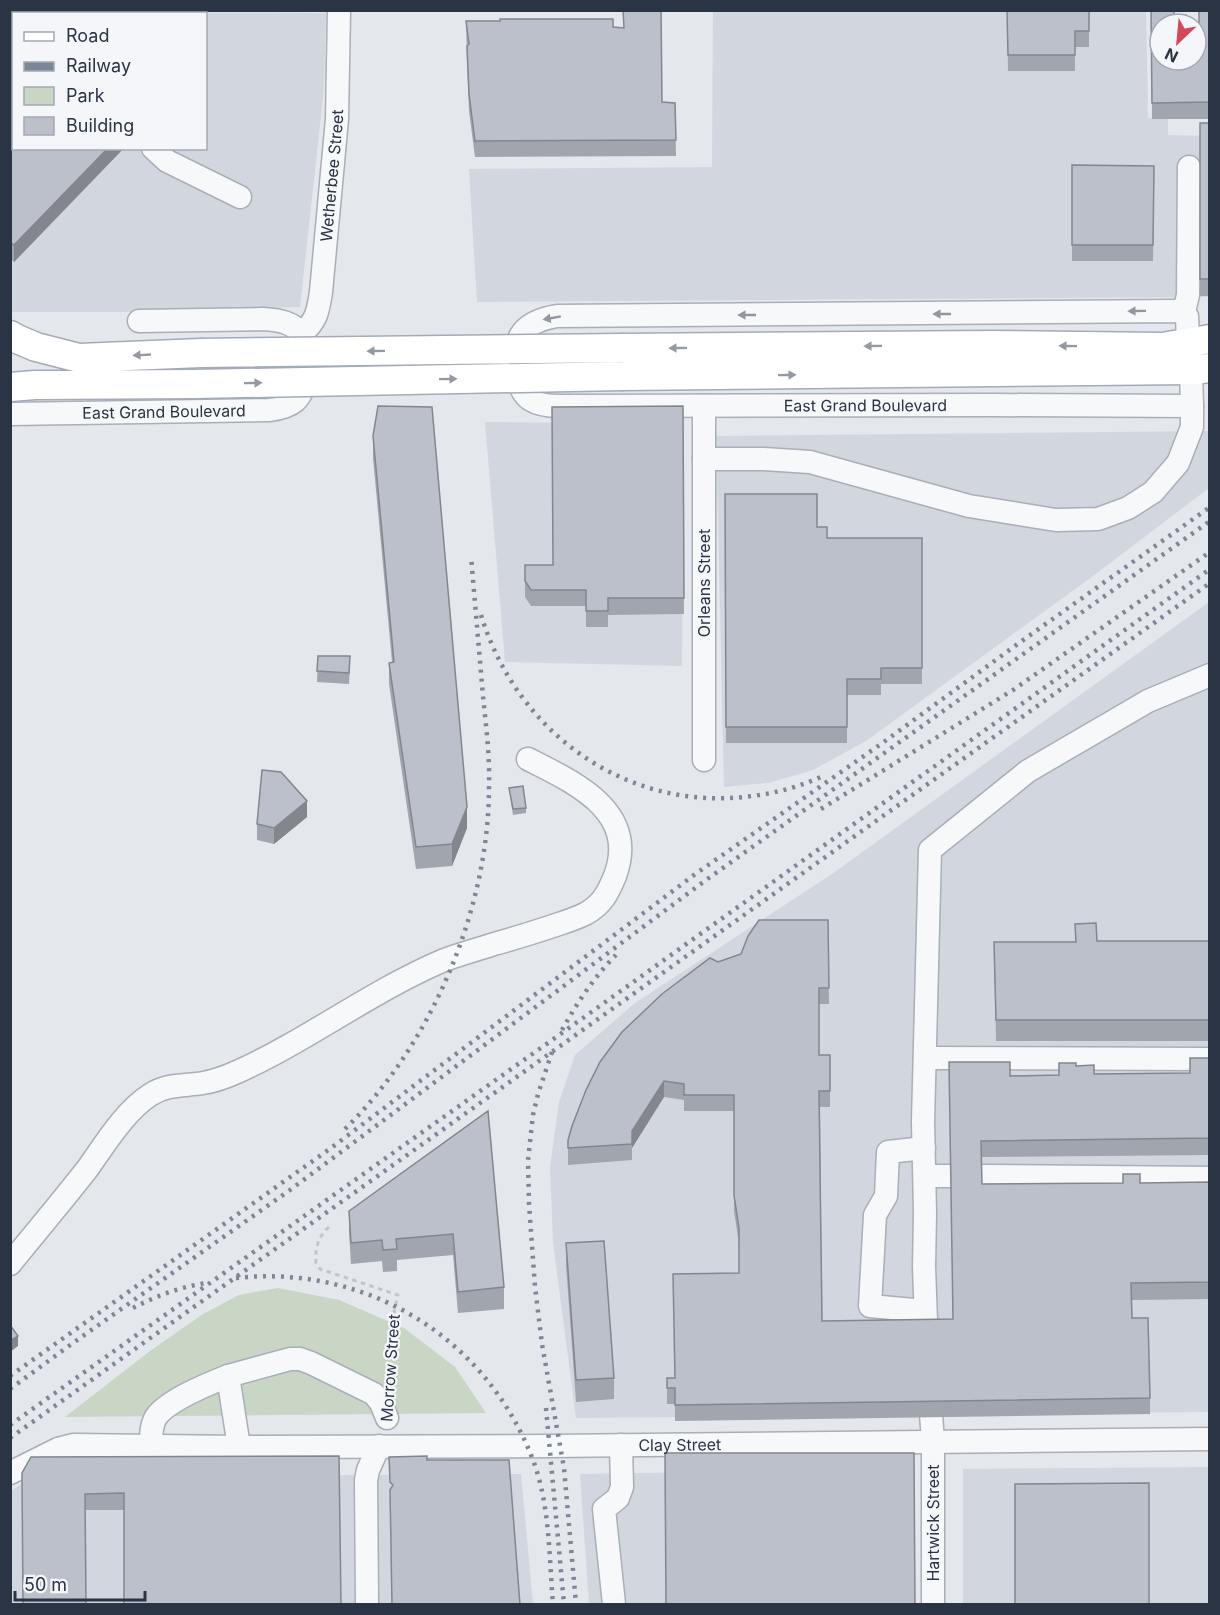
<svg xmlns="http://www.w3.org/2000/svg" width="1220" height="1615" font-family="Inter,sans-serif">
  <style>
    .built { fill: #d2d6de; fill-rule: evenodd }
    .green { fill: #c9d6c5 }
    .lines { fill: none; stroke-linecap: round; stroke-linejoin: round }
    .minor-casing { stroke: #a9aeb7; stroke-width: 25 }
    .major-casing { stroke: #a3abb8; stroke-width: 31 }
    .path { stroke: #c2c5cb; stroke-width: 3; stroke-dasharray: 4.5 4.5; stroke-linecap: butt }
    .minor { stroke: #f7f8fa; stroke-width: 22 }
    .major { stroke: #fff; stroke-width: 28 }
    .rail { stroke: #7d8696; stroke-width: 4.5; stroke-dasharray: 3 6; stroke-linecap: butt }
    .major-bridge-casing { stroke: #a3abb8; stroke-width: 31; stroke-linecap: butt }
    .major-bridge { stroke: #fff; stroke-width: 28 }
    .wall { fill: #a1a5ae }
    .shaded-wall { fill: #83868d }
    .building { fill: #bbc0ca; stroke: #83868d; stroke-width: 1.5 }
    .oneway { fill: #9196a0 }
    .oneway2 { fill: #959aa2 }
    .labels { text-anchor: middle; stroke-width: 4.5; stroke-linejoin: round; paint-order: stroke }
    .street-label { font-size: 16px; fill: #2b3445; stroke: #f4f6f9 }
  </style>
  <rect width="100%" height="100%" fill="#e4e7ec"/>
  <path class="built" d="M713,11H1146L1148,118L1168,119V135L1209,136V297L477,302L469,169L712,167Z
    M10,12L326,13L324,89L300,307L135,312H13L11,310ZM14,14H206V148H14Z
    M485,422L683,424L682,666L505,662Z
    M1209,431V488L1089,579L866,741L813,770L768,783L724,787L716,436Z
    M1209,602V1412L576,1418L553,1242L550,1167L559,1102L575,1055L635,1003L832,874Z
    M1209,1467V1604H963V1469Z
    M914,1469L915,1604H589L580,1474Z
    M521,1474L533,1604H11V1491L31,1477Z"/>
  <path class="green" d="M278,1288L339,1300L404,1328L455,1367L486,1413L65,1417L150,1351L203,1314L239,1295Z"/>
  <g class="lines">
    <defs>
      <g id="minor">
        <path d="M10,37L14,39"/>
        <path d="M153,148L167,161L240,197"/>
        <path d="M1184,312L1188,295L1189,167"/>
        <path id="s1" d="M301,334C317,321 318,311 321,292L337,119L339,10"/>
        <path id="s2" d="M1188,343L1187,316L1184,312L1178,311L557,316C545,318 531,322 523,332C510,348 513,388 531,400C539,405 549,406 559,406L993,405L1192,406L1191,370"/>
        <path d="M704,406V760"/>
        <path id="s3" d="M10,414L269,410C278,409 288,407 295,401C309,387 313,351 302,335C294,322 278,320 264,319L139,321"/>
        <path d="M704,459H764L810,462L969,506L1056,520L1098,519L1128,508L1153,492L1178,463L1192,427V406"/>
        <path d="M925,1058L1210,1059"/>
        <path d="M924,1148L888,1152L886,1196L875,1215L870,1306L925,1311"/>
        <path d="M925,1176H951"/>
        <path d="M982,1176L1210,1178"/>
        <path d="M10,1264C36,1232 63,1200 88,1168C105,1144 125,1111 150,1095C166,1084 184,1086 203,1083C215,1081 226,1077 237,1072C308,1040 370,992 442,961C459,954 477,950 494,944C516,938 538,931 559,924C568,921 577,918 585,914C602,905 608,893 615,876C639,811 575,783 528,759"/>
        <path d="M927,1348L924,1267L925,1213L923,1122L930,850L1028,771L1148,701L1210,675"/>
        <path d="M929,1387L933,1441V1604"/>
        <path d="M151,1445C151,1435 151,1425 156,1417C168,1400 208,1384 228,1376"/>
        <path d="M239,1447L228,1376L290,1359H300L311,1363L374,1394L381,1403L387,1418"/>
        <path id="s4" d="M10,1473L58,1449L74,1445L239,1447L550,1446L1210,1439"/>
        <path d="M367,1604L366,1480L368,1470L379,1446"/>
        <path d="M614,1604L604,1509L618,1498L622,1487L621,1445"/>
      </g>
      <path id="major" d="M10,335L17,339L36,347L79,358L201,353
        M623,348L993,345L1162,347L1210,339
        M623,376L1191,370L1210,368
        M10,387L35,385L194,384"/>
    </defs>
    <use href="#minor" class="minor-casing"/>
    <use href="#major" class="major-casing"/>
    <path class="path" d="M329,1227C318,1237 315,1248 316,1263L320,1269L398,1295L390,1329L387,1380"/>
    <use href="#minor" class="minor"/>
    <use href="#major" class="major"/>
    <path class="rail" d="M481,615C517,733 627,813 752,796C777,793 802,786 825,775
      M821,809L1013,690L1210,552
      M562,1030C577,1003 594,977 616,955
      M552,1052L538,1094L533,1115L528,1160L529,1204L535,1287L542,1344L564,1468L576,1604
      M345,1129C432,1044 489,908 489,787C490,757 486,726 483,696C479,650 475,603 471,556
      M236,1278C366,1264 486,1337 533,1460C550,1505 549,1557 553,1604
      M133,1308C156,1296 180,1287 206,1283
      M10,1376L331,1148L694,875L881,744L1019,643L1210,507
      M10,1389L73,1343L290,1190L706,880L1210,521
      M546,1408L564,1604
      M10,1425L583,1018L1210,569
      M10,1438L1210,583"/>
    <defs>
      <path id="major-bridge" d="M201,353L623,348
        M194,384L623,376"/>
    </defs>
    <use href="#major-bridge" class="major-bridge-casing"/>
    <use href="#major-bridge" class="major-bridge"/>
  </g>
  <path class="wall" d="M1007,10H1089V47H1075V71H1008Z
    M1151,10L1160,60L1199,28L1209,10V119H1152Z
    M466,21L613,27L662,102L675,103L676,156L475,157L469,111L467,62Z
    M10,91L14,148H124L14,262L10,258Z
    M1200,123H1209V296H1200Z
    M1072,165L1154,166L1153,261H1072Z
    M683,406L684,614L608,615V627H586V606H531L525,597V565H553Z
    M373,436L467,828L452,866L416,869L389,684V663L392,662L373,458Z
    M725,494L817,527L827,538H922V684H881V695H847V743H726Z
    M318,656L350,667L349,684L317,682Z
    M509,788L526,808V813L513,815Z
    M307,817L274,844L257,840V824Z
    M828,920L829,1004H819V1055L830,1091V1107H820L822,1321L953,1319L949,1062L1010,1076L1059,1075L1076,1066L1094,1074L1190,1073L1209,1058V1155L982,1157V1184L1123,1183V1174L1140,1183L1209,1182V1299L1132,1300V1318L1150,1398V1414L675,1421V1404H667V1378H674L739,1273V1244L734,1211V1111H684V1100L664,1097L632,1148V1160L568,1165V1140L718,962L741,954Z
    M1075,924L1097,941H1209V1041H996L994,942H1075Z
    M488,1111L504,1287V1309L458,1313L453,1255L397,1260V1271L383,1272L382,1261L351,1264L349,1232V1211Z
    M566,1243L614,1378V1399L576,1402L566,1265Z
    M339,1456L124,1510H86L31,1457Z"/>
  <path class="shaded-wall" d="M108,148H124L14,262V245Z
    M307,801V817L274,844V828Z
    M467,807V828L452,866V844Z
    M664,1081V1097L632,1148V1131Z
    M18,1336V1346L10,1352V1341Z"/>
  <path class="building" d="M623,10H661L662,102L675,103L676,140L475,141L469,94L467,46L469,44L466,21H500V19H613V27L624,28Z
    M1007,10H1089V31H1075V55H1008Z
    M1151,10H1174V15H1186V24H1160V60H1196V28H1199V10H1209V102L1152,103Z
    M10,91L14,94V104L10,107Z
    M14,109V148H108L14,245L10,242V112Z
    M1200,123H1209V279H1200Z
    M1072,165L1154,166L1153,245H1072Z
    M378,406L432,407L467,807L452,844L416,847L389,663L394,662L373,436Z
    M683,406L684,598H608V611H586V590H531L525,581V565H553L552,407Z
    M725,494H817V527H827V538H922V668H881V679H847V727H726Z
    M318,656H350L349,673L317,671Z
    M262,770L281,772L307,801L274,828L257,824Z
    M523,786L526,808L513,809L509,788Z
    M759,920H828L829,988H819V1055H830V1091H819L822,1321L953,1319L949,1062H1010V1076L1059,1075V1063H1076V1066L1094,1065V1074L1190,1073V1058H1209V1138L981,1141L982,1184L1123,1183V1174H1140V1183L1209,1182V1282L1131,1283L1132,1318H1148L1150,1398L675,1405V1388H667V1378H675L673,1274L739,1273V1228L734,1195V1095H684V1084L664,1081L632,1131V1144L568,1148V1140L572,1126L586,1090L600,1062L622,1032L662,994L710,958L718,962L741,954L748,936Z
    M1096,923L1097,941H1209V1020H996L994,942H1076L1075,924Z
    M488,1111L504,1287L458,1292L453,1234L396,1239L397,1249L383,1250L382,1240L351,1243L349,1211Z
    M604,1241L614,1378L576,1380L566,1243Z
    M10,1325L18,1336L10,1341Z
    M665,1453H914L915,1605H666Z
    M339,1456L341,1605H124V1493L85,1494L86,1605H23L22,1473L31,1457Z
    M427,1456V1460H509L520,1605H392L390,1490L393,1485L390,1482L389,1457Z
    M1149,1483V1605H1015V1484Z"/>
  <defs><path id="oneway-solid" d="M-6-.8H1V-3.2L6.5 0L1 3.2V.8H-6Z" transform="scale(1.5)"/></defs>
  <g class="oneway">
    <use href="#oneway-solid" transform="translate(1137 311) rotate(179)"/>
    <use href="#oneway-solid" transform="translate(942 314) rotate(180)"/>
    <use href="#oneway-solid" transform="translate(747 315) rotate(180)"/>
    <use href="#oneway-solid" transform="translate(552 318) rotate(170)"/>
  </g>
  <g class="oneway2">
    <use href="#oneway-solid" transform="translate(873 346) rotate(179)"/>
    <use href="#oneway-solid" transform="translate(1068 346) rotate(-179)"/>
    <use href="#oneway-solid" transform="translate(678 348) rotate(179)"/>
    <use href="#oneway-solid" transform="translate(376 351) rotate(179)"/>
    <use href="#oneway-solid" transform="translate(142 355) rotate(177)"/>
    <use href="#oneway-solid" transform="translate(787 375) rotate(-1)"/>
    <use href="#oneway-solid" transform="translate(448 379) rotate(-1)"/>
    <use href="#oneway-solid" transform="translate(253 383) rotate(-1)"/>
  </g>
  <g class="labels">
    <g class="street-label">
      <text dy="6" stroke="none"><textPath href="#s1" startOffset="165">Wetherbee Street</textPath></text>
      <text dy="6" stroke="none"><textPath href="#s2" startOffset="1107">East Grand Boulevard</textPath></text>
      <text dy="6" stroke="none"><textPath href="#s3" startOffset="154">East Grand Boulevard</textPath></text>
      <text transform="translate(704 583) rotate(-90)" y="6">Orleans Street</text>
      <text transform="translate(390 1368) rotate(-86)" y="6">Morrow Street</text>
      <text dy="6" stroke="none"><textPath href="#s4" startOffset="676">Clay Street</textPath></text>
      <text transform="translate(933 1523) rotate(-90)" y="6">Hartwick Street</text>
    </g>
  </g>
  <rect width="1220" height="1615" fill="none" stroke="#2b3445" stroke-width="24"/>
  <rect x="12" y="12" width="195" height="138" fill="#f4f6f9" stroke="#a4a8b1" stroke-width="1.5"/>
  <rect x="24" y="32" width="30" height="9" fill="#ffffff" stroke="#a4a8b1" stroke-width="1.5"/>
  <text x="66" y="42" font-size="18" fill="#2b3445">Road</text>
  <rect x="24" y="62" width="30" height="9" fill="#7d8696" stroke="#a4a8b1" stroke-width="1.5"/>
  <text x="66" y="72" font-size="18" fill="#2b3445">Railway</text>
  <rect x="24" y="87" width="30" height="18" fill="#c9d6c5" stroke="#a4a8b1" stroke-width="1.5"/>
  <text x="66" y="102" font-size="18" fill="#2b3445">Park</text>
  <rect x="24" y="117" width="30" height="18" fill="#bbc0ca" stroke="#a4a8b1" stroke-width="1.5"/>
  <text x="66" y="132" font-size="18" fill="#2b3445">Building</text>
  <g transform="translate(1178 42) rotate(206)"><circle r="28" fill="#f4f6f9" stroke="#a4a8b1" stroke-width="1.5"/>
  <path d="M0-4.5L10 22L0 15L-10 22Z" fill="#d1495b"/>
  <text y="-9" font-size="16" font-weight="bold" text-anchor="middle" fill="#2b3445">N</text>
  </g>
  <path d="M15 1591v9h130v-9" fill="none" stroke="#2b3445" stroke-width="3"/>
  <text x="24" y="1591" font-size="18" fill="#2b3445" stroke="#f4f6f9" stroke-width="4.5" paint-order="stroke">50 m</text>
</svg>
